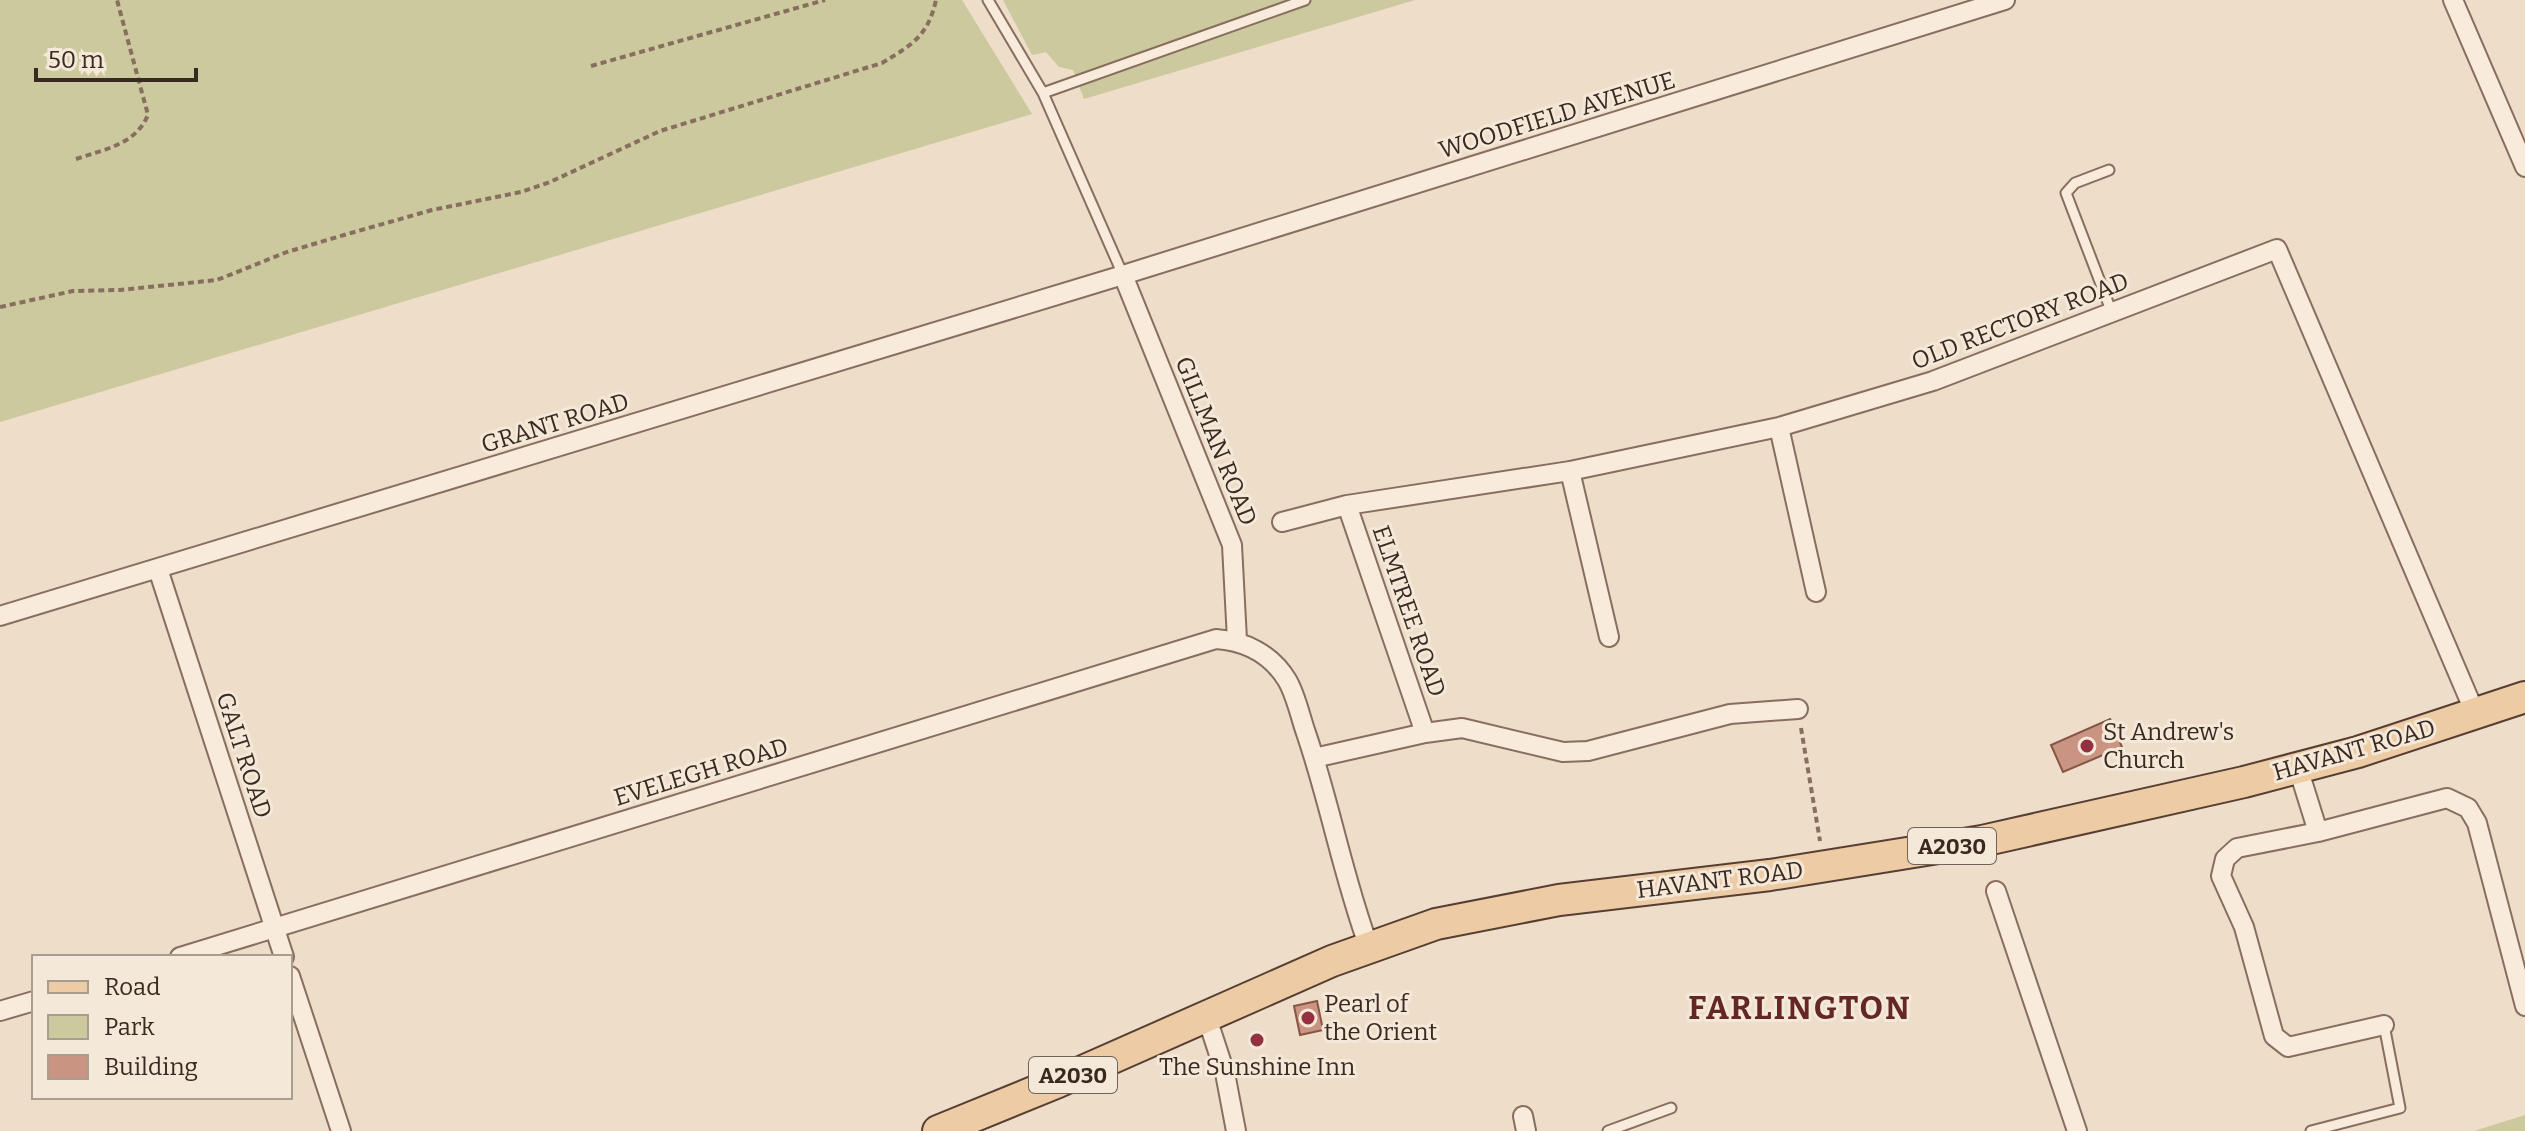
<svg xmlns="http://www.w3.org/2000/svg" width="2525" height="1131" font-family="Bitter,serif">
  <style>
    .green { fill: #cbc99d }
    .building { fill: #c99481; stroke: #865545; stroke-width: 2 }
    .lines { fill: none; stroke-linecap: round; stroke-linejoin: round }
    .service-casing { stroke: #886e5e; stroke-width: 13 }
    .minor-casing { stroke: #886e5e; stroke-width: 22 }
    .primary-casing { stroke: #573e32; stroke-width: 34 }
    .path { stroke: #886e5e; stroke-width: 4; stroke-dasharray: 6 4; stroke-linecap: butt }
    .service { stroke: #f8ebdc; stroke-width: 9 }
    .minor { stroke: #f8ebdc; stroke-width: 18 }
    .primary { stroke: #edcba4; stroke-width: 30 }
    .poi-dot { fill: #943141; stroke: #f4e8d8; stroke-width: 3 }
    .labels { text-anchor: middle; stroke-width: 6; stroke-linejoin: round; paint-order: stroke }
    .shield { fill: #f4e8d8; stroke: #726258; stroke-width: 2 }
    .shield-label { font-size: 22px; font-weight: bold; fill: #3a2921 }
    .street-label { font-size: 24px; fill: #3a2921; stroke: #f4e8d8 }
    .poi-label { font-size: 24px; fill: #3a2921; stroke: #f4e8d8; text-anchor: start }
    .district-label { font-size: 32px; font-weight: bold; letter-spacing: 2px; fill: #642723; stroke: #f4e8d8 }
  </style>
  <rect width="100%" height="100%" fill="#edddc9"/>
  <path class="green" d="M0,0H962L1032,114L0,422Z
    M1003,0H1415L1084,99L1073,70L1059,67L1046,52L1032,55Z
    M2525,1115V1131H2474Z"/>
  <path class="building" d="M2110,719L2122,747L2063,772L2051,745Z
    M1317,1001L1323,1030L1300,1035L1294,1006Z"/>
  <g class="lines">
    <defs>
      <path id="service" d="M988,0L1043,93L1123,275
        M1043,93L1305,0
        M2109,170L2075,183L2066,193L2112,313
        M1608,1131L1671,1108
        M2311,1131L2400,1108L2384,1025"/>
      <path id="minor" d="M2453,0L2525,167
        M1123,275L1232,545L1237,640
        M1779,427L1816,592
        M1570,471L1609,637
        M1347,505L1425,733
        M1282,522L1347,505L1570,471L1779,427L1933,381L2277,249L2475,713
        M158,569L284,957
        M0,616L1123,275L2005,0
        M1314,758L1425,733L1462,728L1563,752L1588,751L1730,714L1798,709
        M2298,768L2318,832
        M1996,891L2077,1131
        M180,957L1216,639C1245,641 1271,654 1287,680C1296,695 1300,716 1306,733C1330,803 1343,877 1369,947
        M290,976L341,1131
        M0,1011L34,1001
        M1207,1018L1225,1073L1236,1131
        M2384,1025L2288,1047L2274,1036L2244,927L2221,876L2225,859L2237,848L2318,832L2447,798L2468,808L2477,823L2525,1006
        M1523,1116L1526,1131"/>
      <path id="primary" d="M938,1131L1058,1082L1332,961L1436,924L1559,900L1770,875L1982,841L2244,782L2358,752L2525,697"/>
    </defs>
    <use href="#service" class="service-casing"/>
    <use href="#minor" class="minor-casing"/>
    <use href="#primary" class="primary-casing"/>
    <path class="path" d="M591,66L825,0
      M76,159C105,149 135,145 148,115L117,0
      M0,307L73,291L120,290L217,280L287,252L344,235L432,210L521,192L550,182L660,131L882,63C912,45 928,36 936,0
      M1801,728L1820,841"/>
    <use href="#service" class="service"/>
    <use href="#minor" class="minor"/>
    <use href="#primary" class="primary"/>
  </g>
  <g class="poi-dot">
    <circle cx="2087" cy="746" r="8"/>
    <circle cx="1308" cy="1018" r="8"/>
    <circle cx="1257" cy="1040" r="8"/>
  </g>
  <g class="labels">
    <g class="shield">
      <rect x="1908" y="828" width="88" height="36" rx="6"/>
      <rect x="1029" y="1057" width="88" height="36" rx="6"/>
    </g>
    <g class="shield-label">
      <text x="1952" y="854">A2030</text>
      <text x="1073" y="1083">A2030</text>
    </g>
    <g class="street-label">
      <text transform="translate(1557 115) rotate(-17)" y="8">WOODFIELD AVENUE</text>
      <text transform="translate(2020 321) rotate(-21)" y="8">OLD RECTORY ROAD</text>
      <text transform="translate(555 423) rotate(-17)" y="8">GRANT ROAD</text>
      <text transform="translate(1216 441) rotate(68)" y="8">GILLMAN ROAD</text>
      <text transform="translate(1409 611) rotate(71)" y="8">ELMTREE ROAD</text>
      <text transform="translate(2354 750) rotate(-16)" y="8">HAVANT ROAD</text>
      <text transform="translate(244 755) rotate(72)" y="8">GALT ROAD</text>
      <text transform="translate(701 772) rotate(-17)" y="8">EVELEGH ROAD</text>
      <text transform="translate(1720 880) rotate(-7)" y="8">HAVANT ROAD</text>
    </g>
    <g class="poi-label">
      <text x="2103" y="740">St Andrew's<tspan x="2103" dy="28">Church</tspan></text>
      <text x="1324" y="1012">Pearl of<tspan x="1324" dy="28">the Orient</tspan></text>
      <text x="1257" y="1075" text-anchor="middle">The Sunshine Inn</text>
    </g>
    <g class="district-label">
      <text x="1800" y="1019">FARLINGTON</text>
    </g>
  </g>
  <rect x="32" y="955" width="260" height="144" fill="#f4e8d8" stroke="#aa9c8f" stroke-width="2"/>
  <rect x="48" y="981" width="40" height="12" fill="#edcba4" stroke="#aa9c8f" stroke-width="2"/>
  <text x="104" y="995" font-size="24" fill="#3a2921">Road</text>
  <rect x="48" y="1015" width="40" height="24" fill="#cbc99d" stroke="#aa9c8f" stroke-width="2"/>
  <text x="104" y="1035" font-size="24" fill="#3a2921">Park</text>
  <rect x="48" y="1055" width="40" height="24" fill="#c99481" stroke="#aa9c8f" stroke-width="2"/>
  <text x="104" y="1075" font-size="24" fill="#3a2921">Building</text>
  <path d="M36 68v12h160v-12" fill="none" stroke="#3a2921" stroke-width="4"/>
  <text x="48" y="68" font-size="24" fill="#3a2921" stroke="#f4e8d8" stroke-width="6" paint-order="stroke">50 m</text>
</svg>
